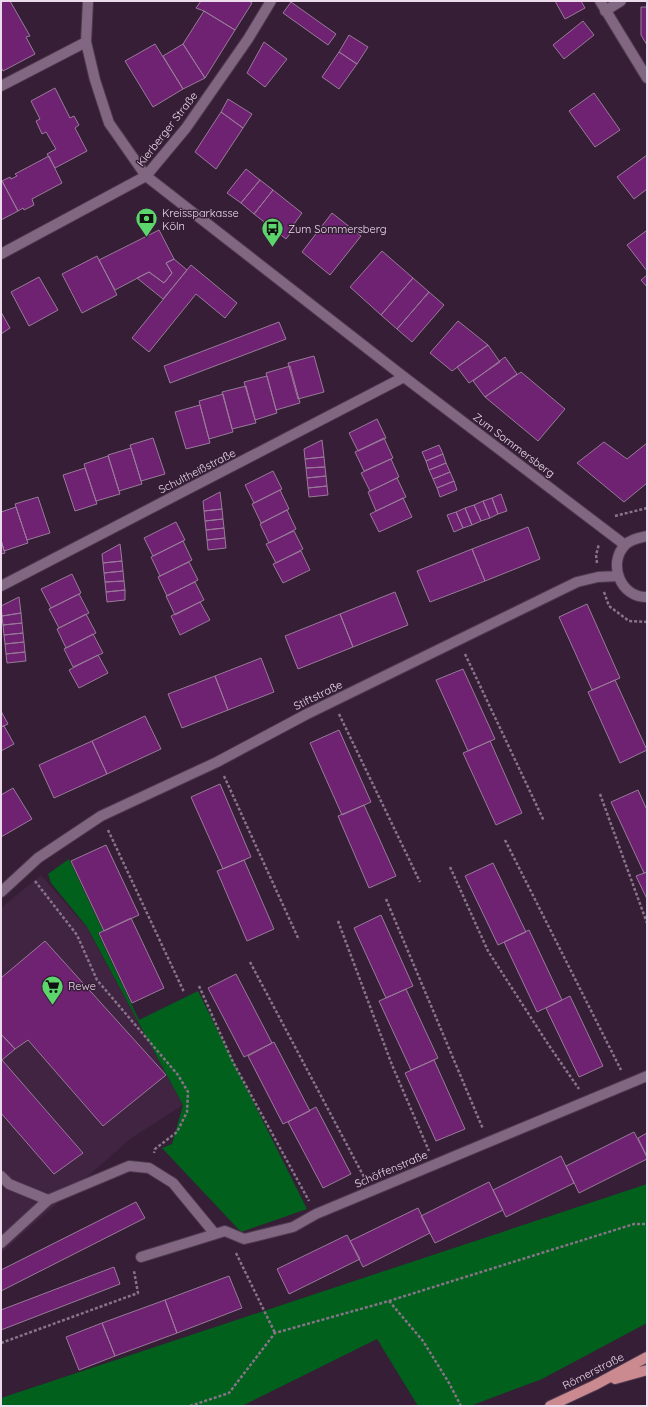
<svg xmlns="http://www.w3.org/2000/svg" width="648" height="1407" font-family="Quicksand,sans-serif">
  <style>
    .built { fill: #412442 }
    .green { fill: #00601c }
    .building { fill: #6f2172; stroke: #987b98 }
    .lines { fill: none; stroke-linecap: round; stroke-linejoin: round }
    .minor-casing { stroke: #4e3a4e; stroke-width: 12 }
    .major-casing { stroke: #4e3a4e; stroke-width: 12 }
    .path { stroke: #877488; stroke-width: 2.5; stroke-dasharray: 3 2; stroke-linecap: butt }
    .minor { stroke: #826782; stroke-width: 10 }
    .major { stroke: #ca8a8f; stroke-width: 10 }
    .labels { text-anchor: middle; stroke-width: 3; stroke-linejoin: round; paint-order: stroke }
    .street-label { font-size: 11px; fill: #ebdbeb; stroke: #351e36 }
    .poi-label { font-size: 11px; fill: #ebdbeb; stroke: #351e36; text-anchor: start }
  </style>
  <rect width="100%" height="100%" fill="#351e36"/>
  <path class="built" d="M41,875L87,928L183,1105L130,1139L1,1253V908Z"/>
  <path class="green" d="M69,859L103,931L98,933L139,1020L198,991L307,1209L241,1232L162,1148L172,1144L183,1105L87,927L51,883L48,874Z
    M647,1184V1323L542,1379L470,1406H418L377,1339L242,1406H1V1398Z"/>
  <path class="building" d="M1,1H10L30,36L26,37L35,54L3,71L1,67Z
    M201,1H249L252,3L235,30L204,11L196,8Z
    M555,1H581L585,8L565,19Z
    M291,2L336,34L328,45L283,13Z
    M641,7H647V45L641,35Z
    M204,11L235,30L205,78L183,44Z
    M583,21L594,35L564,59L553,45Z
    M349,35L368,47L357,64L339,52Z
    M264,42L287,59L265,87L247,73Z
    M155,44L183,89L153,107L125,61Z
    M183,44L205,78L183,89L163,56Z
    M339,52L357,64L339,89L322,77Z
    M55,88L70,118L74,116L79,125L75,128L87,151L55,168L47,154L56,149L46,132L42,134L36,121L40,119L31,101Z
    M594,93L620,130L595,147L569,111Z
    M228,99L252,114L243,128L221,112Z
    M221,112L243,128L216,169L195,152Z
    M647,155V189L634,199L617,177Z
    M49,156L62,183L32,199L34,205L24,210L23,208L18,211L2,181L10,177L11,179L17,176L15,174Z
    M246,169L260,180L241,203L227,193Z
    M260,180L273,190L254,214L241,203Z
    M2,181L18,211L1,220V182Z
    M273,190L302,213L294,224L296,226L286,239L254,214Z
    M332,213L361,236L330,275L302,252Z
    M159,230L174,259L166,263L172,273L164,283L149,272L115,290L99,260Z
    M646,231L647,232V271L627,245Z
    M382,251L413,278L381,315L350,287Z
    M97,256L117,295L82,313L62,274Z
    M174,259L187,270L163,299L137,278L149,272L164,283L172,273L166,263Z
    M191,265L237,303L225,318L196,294L149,352L132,338Z
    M647,275V287L641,280Z
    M39,277L58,310L29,326L11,292Z
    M413,278L429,292L397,329L381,315Z
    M429,292L444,305L412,342L397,329Z
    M1,312L10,328L1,334Z
    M458,321L488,345L452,371L430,353Z
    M279,322L286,339L170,383L164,366Z
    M488,345L500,362L469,383L457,367Z
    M314,356L324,392L298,399L288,363Z
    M505,357L517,374L485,397L473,381Z
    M290,366L300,403L276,410L266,373Z
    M521,372L565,409L538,441L485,397Z
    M267,376L277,413L255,420L244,382Z
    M246,386L256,423L232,429L222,392Z
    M223,394L233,432L209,439L199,401Z
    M200,405L210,443L186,449L175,412Z
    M377,419L386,438L358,451L349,433Z
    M153,438L165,474L141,481L130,445Z
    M384,438L393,458L364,471L355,452Z
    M322,440L324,457L305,459L304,449Z
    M604,442L627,459L647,443V483L624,502L577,463Z
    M439,445L443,454L426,461L422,452Z
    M131,448L142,484L119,491L108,455Z
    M443,454L446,463L429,470L426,461Z
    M108,456L120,494L96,501L84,464Z
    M324,457L325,467L306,468L305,459Z
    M391,459L399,477L370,491L361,473Z
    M446,463L450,472L433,479L429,470Z
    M325,467L326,476L307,478L306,468Z
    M85,468L97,504L75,511L63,475Z
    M273,471L282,489L254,503L245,485Z
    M450,472L454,481L437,488L433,479Z
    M326,476L327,486L308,488L307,478Z
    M397,478L406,497L376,511L368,492Z
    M454,481L457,490L440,497L437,488Z
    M327,486L328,495L309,497L308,488Z
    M280,490L289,509L261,523L252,504Z
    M220,492L222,509L204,511L203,501Z
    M501,494L507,511L498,514L492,498Z
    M38,497L50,533L27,540L15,504Z
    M403,498L412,517L379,532L370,514Z
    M492,498L498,514L490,518L483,501Z
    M483,501L490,518L481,521L474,505Z
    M474,505L481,521L472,525L465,508Z
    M16,507L28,543L4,551L1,540V512Z
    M465,508L472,525L463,528L456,512Z
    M222,509L223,519L205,521L204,511Z
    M287,510L296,529L269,543L260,524Z
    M456,512L463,528L454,532L447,515Z
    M223,519L224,528L206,530L205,521Z
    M176,522L185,540L153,556L144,538Z
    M528,527L540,559L485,581L472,549Z
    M224,528L225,538L207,540L206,530Z
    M294,531L303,549L276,563L266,544Z
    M225,538L226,548L208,550L207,540Z
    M1,540L5,553L1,554Z
    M183,541L192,560L160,576L151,557Z
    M120,544L122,561L103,563L102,554Z
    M472,549L485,581L430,602L417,571Z
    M301,551L310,570L283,583L273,564Z
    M122,561L123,571L104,573L103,563Z
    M189,562L198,580L167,596L158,577Z
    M123,571L124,581L105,582L104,573Z
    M72,574L81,593L51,608L41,589Z
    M124,581L125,590L106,592L105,582Z
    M195,582L204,600L175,615L166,596Z
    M125,590V600L107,602L106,592Z
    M395,592L408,625L353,647L340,614Z
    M79,594L89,613L59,628L49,609Z
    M19,597L21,613L2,616L1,606Z
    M200,602L210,620L180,635L171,616Z
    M587,604L620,678L592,690L559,617Z
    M21,613L22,623L3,625L2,616Z
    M86,614L96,633L66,648L57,629Z
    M340,614L353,647L298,669L285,636Z
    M22,623L23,633L4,635L3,625Z
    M23,633L24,642L5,644L4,635Z
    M93,634L103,653L73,667L64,649Z
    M24,642L25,652L6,654L5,644Z
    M25,652L26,661L7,663L6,654Z
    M98,655L108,673L79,688L69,670Z
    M261,658L274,692L228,710L215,676Z
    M463,669L495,739L468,751L436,680Z
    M215,676L228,710L182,728L168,694Z
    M615,680L647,750L620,763L588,692Z
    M1,711L8,724L1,727Z
    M145,716L161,749L107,774L92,741Z
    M4,726L14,744L1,751V727Z
    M339,730L371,802L342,815L310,743Z
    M92,741L107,774L54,798L39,765Z
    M490,741L522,813L496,825L463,753Z
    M220,784L251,857L223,869L191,797Z
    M13,788L32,819L1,837V795Z
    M638,790L647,810V872L644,873L611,802Z
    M364,805L396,876L369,888L338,816Z
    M106,845L139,915L104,931L71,861Z
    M244,860L274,929L247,941L217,871Z
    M493,863L526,932L498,945L465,876Z
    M647,872V899L636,876Z
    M381,915L413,986L386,998L354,928Z
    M131,918L164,988L132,1003L99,933Z
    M529,930L562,1000L537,1012L504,942Z
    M45,941L166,1075L103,1126L28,1040L15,1049L1,1034V978Z
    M236,974L272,1043L244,1057L208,988Z
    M406,989L438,1058L411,1070L379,1001Z
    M570,996L603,1066L579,1077L546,1008Z
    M1,1034L15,1049L2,1060L83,1153L54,1174L1,1113Z
    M274,1042L310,1111L283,1124L248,1056Z
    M434,1060L465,1129L436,1141L405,1073Z
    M316,1107L351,1174L323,1188L288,1122Z
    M634,1132L647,1157V1159L579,1193L566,1166Z
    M647,1133V1157L638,1138Z
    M561,1156L574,1183L506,1217L493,1190Z
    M489,1182L503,1210L435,1243L421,1216Z
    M136,1202L145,1218L1,1291V1270Z
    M418,1208L430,1233L363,1267L350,1241Z
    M347,1235L360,1259L289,1294L277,1269Z
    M114,1267L120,1284L1,1330V1310Z
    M229,1276L242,1308L177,1333L165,1300Z
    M165,1300L177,1333L115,1356L102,1323Z
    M102,1323L115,1356L79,1370L66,1337Z"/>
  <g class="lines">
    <defs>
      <path id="minor" d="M88,1L86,42L95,80L109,123L146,176L404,377L625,545
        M600,1L647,78
        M605,11L621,1
        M1,86L86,42
        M1,254L146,176L186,128L248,39L271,1
        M647,536C639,538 631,539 625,545C607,564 621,598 647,597
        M1,586L404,377
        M1,892L38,858L101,816L217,762L307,714L577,582L598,577L618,576
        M1,1176L9,1184L48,1200
        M1,1243L48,1200L129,1166L149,1168L173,1183L215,1234
        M141,1257L225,1231L244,1239L293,1227L316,1214L647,1076"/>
      <path id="major" d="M615,1379L647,1370
        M550,1406L595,1385L647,1357"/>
    </defs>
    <use href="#minor" class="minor-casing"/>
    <use href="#major" class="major-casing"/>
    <path class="path" d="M615,516L647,508
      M597,563L596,555L599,544
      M604,592L609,606L629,621L647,622
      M465,654L544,821
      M339,714L420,882
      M224,776L299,940
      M600,794L647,923
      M108,830L184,992
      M505,840L621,1070
      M450,867L488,951L548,1044L579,1089
      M35,881L77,935L97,980L178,1075L188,1092L187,1112L177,1132L155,1149L154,1153
      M386,899L483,1129
      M338,921L392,1065L429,1151
      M250,962L364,1177
      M199,986L233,1062L309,1201
      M236,1253L275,1333
      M389,1301L423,1341L449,1383L461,1406
      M1,1343L138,1293L134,1271
      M190,1406L229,1393L275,1333L389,1301L634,1224H647"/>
    <use href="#minor" class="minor"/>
    <use href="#major" class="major"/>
  </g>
  <defs>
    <symbol id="bank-pin" viewBox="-11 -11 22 30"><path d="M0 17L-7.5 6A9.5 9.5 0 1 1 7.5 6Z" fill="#5cd56d" stroke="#351e36"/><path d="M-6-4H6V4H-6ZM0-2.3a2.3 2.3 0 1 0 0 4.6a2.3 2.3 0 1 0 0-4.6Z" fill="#111"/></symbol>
    <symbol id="bus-pin" viewBox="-11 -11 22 30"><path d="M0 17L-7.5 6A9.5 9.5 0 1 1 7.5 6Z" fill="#5cd56d" stroke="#351e36"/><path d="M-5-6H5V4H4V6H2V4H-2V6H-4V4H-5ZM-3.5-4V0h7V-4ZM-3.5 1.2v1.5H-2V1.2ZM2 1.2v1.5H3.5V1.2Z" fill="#111"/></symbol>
    <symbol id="supermarket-pin" viewBox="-11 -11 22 30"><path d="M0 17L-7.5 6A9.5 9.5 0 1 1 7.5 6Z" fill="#5cd56d" stroke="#351e36"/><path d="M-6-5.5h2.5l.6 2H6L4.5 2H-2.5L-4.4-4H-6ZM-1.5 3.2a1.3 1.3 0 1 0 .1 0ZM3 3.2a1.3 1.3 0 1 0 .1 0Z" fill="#111"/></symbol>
  </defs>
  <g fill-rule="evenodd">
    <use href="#bank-pin" x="134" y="206" width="25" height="34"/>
    <use href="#bus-pin" x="260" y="216" width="25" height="34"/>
    <use href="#supermarket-pin" x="40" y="974" width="25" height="34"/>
  </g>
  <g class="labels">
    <g class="street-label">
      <text transform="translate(167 129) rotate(-52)" y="4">Kierberger Straße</text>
      <text transform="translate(514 445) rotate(37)" y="4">Zum Sommersberg</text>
      <text transform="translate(197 471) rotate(-27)" y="4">Schultheißstraße</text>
      <text transform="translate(318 695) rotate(-26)" y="4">Stiftstraße</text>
      <text transform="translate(391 1169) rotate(-23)" y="4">Schöffenstraße</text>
      <text transform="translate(593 1371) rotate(-27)" y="4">Römerstraße</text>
    </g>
    <g class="poi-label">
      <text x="162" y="217">Kreissparkasse<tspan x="162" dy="13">Köln</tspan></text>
      <text x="288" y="233">Zum Sommersberg</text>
      <text x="68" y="990">Rewe</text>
    </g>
  </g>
  <rect width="648" height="1407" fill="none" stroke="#ebdbeb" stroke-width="4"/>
</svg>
